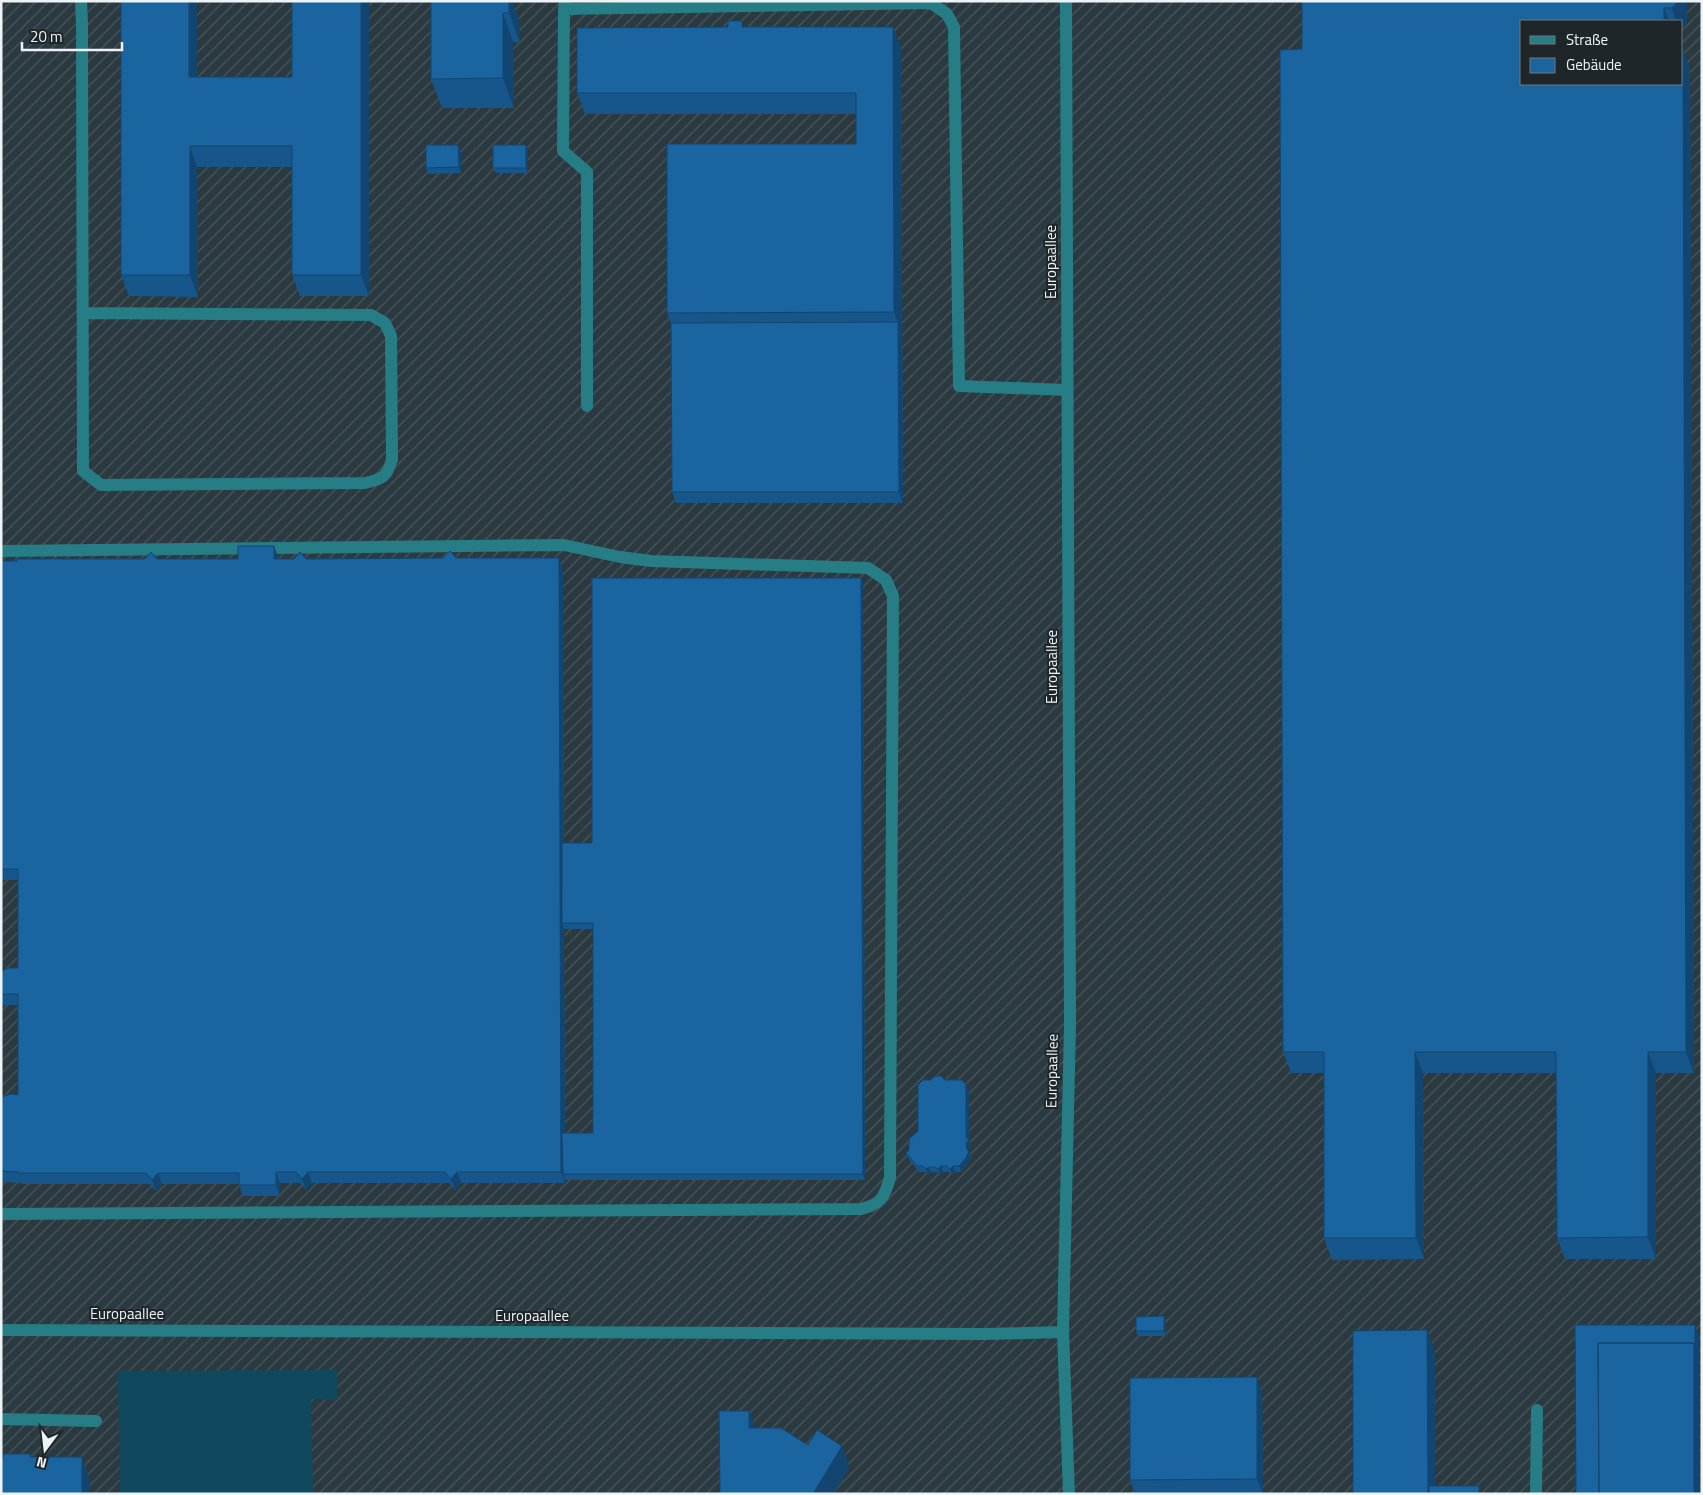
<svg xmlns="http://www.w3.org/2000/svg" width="1703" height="1495" font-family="'Titillium Web',sans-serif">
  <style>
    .industrial { fill: url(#industrial-furrows); fill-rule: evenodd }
    .grass { fill: #10495d }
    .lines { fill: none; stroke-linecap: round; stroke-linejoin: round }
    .lane { stroke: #267d85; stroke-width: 12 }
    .street { stroke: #267d85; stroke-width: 12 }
    .wall { fill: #16568a; fill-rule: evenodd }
    .shaded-wall { fill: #124670 }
    .building { fill: #1a64a0; stroke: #124670 }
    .labels { text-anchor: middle; stroke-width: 4; stroke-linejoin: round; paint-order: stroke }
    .street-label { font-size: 15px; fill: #eef3f5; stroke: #1e2629 }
  </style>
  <defs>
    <pattern id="industrial-furrows" width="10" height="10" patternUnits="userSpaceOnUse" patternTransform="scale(1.25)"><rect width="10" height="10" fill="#2b3a40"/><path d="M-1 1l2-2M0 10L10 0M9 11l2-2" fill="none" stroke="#4a575c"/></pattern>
  </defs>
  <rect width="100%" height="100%" fill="#282f33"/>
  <path class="industrial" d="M1,1H1702V1494H1ZM1522,21H1682V84H1522Z"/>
  <path class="grass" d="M337,1370L338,1400L311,1399L313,1494H120L118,1371Z"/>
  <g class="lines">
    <path class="lane" d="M81,1L82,23L83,471L101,485L365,483C383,479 387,477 392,459L391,336L385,323L371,315L83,313
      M565,1L564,9L931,3L947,14L954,27L959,386L1067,390
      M564,9L563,151L587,172V406
      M1,551L564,545L620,557L651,561L868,568L886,580L893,596L890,1178C884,1198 881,1204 861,1209L1,1214
      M1,1419L96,1421
      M1536,1494L1537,1410"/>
    <path class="street" d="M1066,1L1070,1026L1063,1332L1069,1494
      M1,1330L985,1334L1063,1332"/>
  </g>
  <path class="wall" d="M121,1H197V77H292V1H369V296H300L292,275V167H197L198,297L129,296L121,275Z
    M431,1H512L520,24V43L513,42L514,108H442L431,79Z
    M1302,1H1687V22L1682,27V21H1522V84L1683,49L1690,70L1694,1073H1656V1259H1565L1557,1238L1556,1073H1423L1424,1259L1332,1260L1324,1238V1073H1291L1283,1052L1302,49Z
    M744,27H893L901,48L903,503H676L672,492L671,323L667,313L856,144V114H585L577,93Z
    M458,145L461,151V173L428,174L426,168Z
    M528,151V173H496L493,168Z
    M274,546L278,559L456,558L563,569L564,843H592L863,583L865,1180H565V1183H461L455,1190L449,1183H312L306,1190L300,1183H280V1196H243L239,1184H162L156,1191L150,1184H22V1183L1,1182V1097L18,1095V1005H1V972L18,968V880H1V561L157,559H238ZM564,929H593V1133H565Z
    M945,1080L969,1090V1139L971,1146L968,1149V1151L972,1158L969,1160L968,1164L961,1172H955L952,1175L949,1172H943L940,1175L937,1172H931L928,1175L925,1172H919L908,1158L906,1153L909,1150Z
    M1166,1322V1336H1138L1136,1331Z
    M1262,1394L1263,1494H1135L1130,1480Z"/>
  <path class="shaded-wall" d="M189,1H197V98L189,77Z
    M361,1H369V296L361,275Z
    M505,1H512L520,24V43Z
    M1678,1H1687V22L1682,27V21H1676L1672,8Z
    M1664,8L1669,21H1664Z
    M503,13L513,42L514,108L503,78Z
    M893,27L901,48L903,503L899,492L898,322L894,312Z
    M1683,49L1690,70L1694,1073L1686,1052Z
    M458,145L461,151V173L459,167Z
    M526,145L528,151V173L526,168Z
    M190,146L197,167L198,297L190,275Z
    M274,546L278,557V570L274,559Z
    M559,558L563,569L564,923H562L564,929L565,1174H563L565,1180V1183L561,1172Z
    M861,578L863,583L865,1180L863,1174Z
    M1415,1052L1423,1073L1424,1259L1416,1238Z
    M1648,1052L1656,1073V1259L1648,1237Z
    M966,1085L969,1090V1141V1140L971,1146L968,1149L969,1153V1152L972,1158L969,1160L968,1164L961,1172L959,1166L967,1150Z
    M941,1166L943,1172L940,1175L938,1169Z
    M953,1166L955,1172L952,1175L950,1169Z
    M929,1167L931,1172L928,1175L926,1169Z
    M276,1172L280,1183V1196L276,1185Z
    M308,1172L312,1183L306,1190L302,1179Z
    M457,1172L461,1183L455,1190L451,1179Z
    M158,1173L162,1184L156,1191L152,1180Z
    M1164,1316L1166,1322V1336L1164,1331Z
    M1695,1325L1699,1336L1700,1494H1694V1343Z
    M1427,1330L1435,1351V1494H1428Z
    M1257,1377L1262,1394L1263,1494L1257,1479Z
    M749,1411L757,1432L749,1428Z
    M842,1446L850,1467L833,1494H813Z
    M82,1457L89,1478L90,1494H82Z"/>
  <path class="building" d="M121,1H189V77H292V1H361V275H292V146H190V275H121Z
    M431,1H509V13H503V78L431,79Z
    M1302,1H1678L1672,8H1664V21H1522V84H1682V49H1683L1686,1052H1648V1237L1557,1238L1556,1052H1415L1416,1238H1324V1052H1283L1280,50L1302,49Z
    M728,21H742V27H893L894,312L667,313V144H856V93H577V28L728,27Z
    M426,145H458L459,167L426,168Z
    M493,145H526V168H493Z
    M898,322L899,492H672L671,323Z
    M238,546H274V559H294L300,552L306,559L443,558L450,551L456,558H559L561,1172H457L451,1179L445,1172H308L302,1179L296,1172H276V1185H239V1173H158L152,1180L146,1173H18L19,1172L1,1171V1097L11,1094L18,1095V994H1V972L7,968H18V869H1V561H17V559H145L151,552L157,559H238Z
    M592,578H861L863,1174H563L562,1133H593V923H562V843H592Z
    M935,1076H941L945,1080H962L966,1085V1138L969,1140L966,1143L967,1150L969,1152L967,1155L966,1158L959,1166H953L950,1169L947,1166H941L938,1169L935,1167H929L926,1169L923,1166H917L906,1153L909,1150V1139L918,1131V1085L923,1080H930Z
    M1164,1316V1331H1136V1317Z
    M1575,1325H1695V1348L1694,1343H1598L1599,1494H1576Z
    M1427,1330L1428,1494H1353V1331Z
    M1598,1343H1694V1494H1599Z
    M1257,1377V1479L1130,1480V1378Z
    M719,1411H749V1428H781L808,1445L817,1430L842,1446L813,1494H720Z
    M3,1454H30V1457H82V1494H1V1458H3Z
    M1429,1486H1479V1494H1429Z"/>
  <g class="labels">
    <g class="street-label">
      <text transform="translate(1051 262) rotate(-90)" y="5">Europaallee</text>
      <text transform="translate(1052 667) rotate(-90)" y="5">Europaallee</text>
      <text transform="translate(1052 1071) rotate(-89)" y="5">Europaallee</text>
      <text x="127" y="1319">Europaallee</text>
      <text x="532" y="1321">Europaallee</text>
    </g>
  </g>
  <rect width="1703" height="1495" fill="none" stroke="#eef3f5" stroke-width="5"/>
  <rect x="1520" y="20" width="162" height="65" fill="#1e2629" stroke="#71787b"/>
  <rect x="1530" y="36" width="25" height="8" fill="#267d85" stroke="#71787b"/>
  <text x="1566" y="45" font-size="15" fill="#eef3f5">Straße</text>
  <rect x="1530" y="58" width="25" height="15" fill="#1a64a0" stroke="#71787b"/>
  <text x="1566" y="70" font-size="15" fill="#eef3f5">Gebäude</text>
  <g transform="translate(45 1450) rotate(195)" stroke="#1e2629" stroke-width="4" paint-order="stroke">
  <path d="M0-4L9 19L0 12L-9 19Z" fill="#eef3f5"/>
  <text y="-8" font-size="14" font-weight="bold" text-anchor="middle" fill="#eef3f5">N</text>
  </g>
  <path d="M22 42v8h100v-8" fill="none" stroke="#eef3f5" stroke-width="2.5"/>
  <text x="30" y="42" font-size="15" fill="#eef3f5" stroke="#1e2629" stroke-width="4" paint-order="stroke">20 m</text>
</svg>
